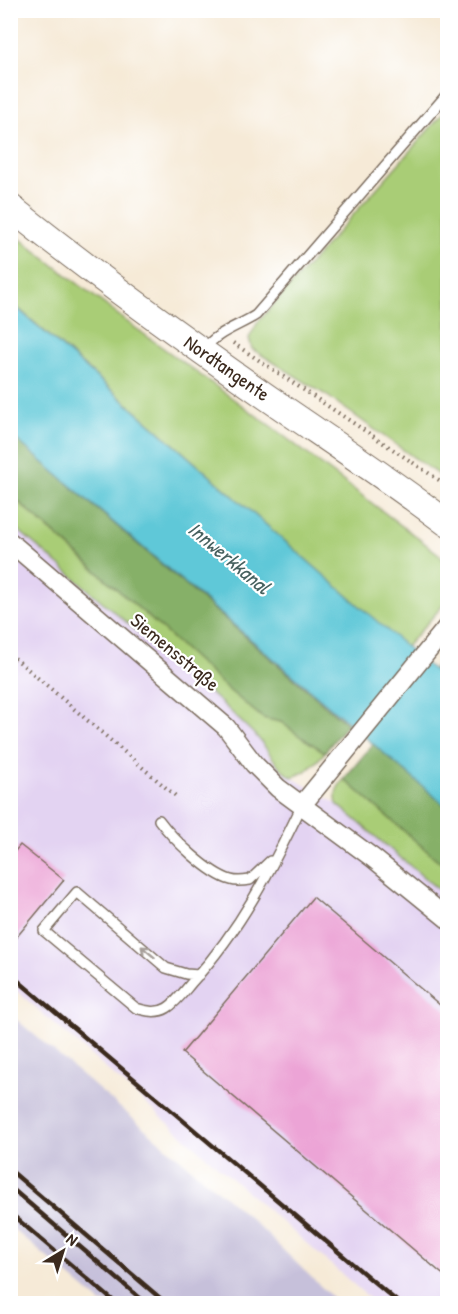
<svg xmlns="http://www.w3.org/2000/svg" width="458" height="1314" font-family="'Patrick Hand',sans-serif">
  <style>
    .built { fill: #e3d3f2 }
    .industrial { fill: #c6c0da }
    .green { fill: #a9cd76; stroke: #727c4a; stroke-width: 1.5 }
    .forest { fill: #86b067; stroke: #606d42; stroke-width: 1.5 }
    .water { fill: #5ec8d8; stroke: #4c797b; stroke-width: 1.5 }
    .building { fill: #eca4d6 }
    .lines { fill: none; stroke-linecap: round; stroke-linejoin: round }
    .lane-casing { stroke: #7c6d5f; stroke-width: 12 }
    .street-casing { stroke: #7c6d5f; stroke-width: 21 }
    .secondary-casing { stroke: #7c6d5f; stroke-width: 28 }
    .path { stroke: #7c6d5f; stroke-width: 4; stroke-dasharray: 1.5 4.5; stroke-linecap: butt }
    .lane { stroke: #fff; stroke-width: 9 }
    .street { stroke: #fff; stroke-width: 18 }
    .secondary { stroke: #fff; stroke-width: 26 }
    .rail { stroke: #3b2a1e; stroke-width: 4.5 }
    .oneway { stroke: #a79f9a }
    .labels { text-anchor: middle; stroke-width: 4.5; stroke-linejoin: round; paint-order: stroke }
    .street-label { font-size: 20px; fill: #3b2a1e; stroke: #fff }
    .water-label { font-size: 21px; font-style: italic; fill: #47615f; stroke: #fff }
  </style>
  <rect width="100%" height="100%" fill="#fff"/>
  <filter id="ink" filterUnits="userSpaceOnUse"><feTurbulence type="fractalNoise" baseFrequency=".0167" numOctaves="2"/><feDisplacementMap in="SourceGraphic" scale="12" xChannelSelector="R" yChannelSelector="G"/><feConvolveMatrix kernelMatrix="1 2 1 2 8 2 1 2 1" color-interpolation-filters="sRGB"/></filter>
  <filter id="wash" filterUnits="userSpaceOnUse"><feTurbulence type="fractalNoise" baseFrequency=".008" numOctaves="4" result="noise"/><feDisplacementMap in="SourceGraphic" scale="24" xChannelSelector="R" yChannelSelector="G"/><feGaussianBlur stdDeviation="1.35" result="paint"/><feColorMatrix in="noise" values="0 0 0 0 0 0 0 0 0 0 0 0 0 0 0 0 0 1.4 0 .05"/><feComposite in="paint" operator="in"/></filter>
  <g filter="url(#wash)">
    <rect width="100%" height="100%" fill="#f6ead7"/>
    <path class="built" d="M10,524L226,707L259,739L272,760L284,773L337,804L447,897V1303H375L11,986Z"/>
    <path class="industrial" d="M11,1015L250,1218L338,1303H101L11,1227Z"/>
    <path class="green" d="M447,109V481L326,395L252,349L249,338L258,322Z
      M10,231L126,321L272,427L440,555L447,567L446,602L406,647L11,302Z
      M10,495L161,628L230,691L263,718L281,722L301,737L325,752C315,764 308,772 292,777C275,767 270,751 257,737C247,727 236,717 226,707L11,524Z
      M344,779L447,868V897L337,804C334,792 337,788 344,779Z"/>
    <path class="forest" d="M11,435L347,724L325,752L301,737L281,722L263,718L230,691L161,628L11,495Z
      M447,651V682L433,670Z
      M373,744L447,807V868L344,779Z"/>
    <path class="water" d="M10,302L447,682V807L11,435Z"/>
    <g id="blocks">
      <path class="building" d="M20,845L64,880L10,945V857Z
        M313,897L447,1011V1278L182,1053Z"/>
    </g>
  </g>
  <g filter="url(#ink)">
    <use href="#blocks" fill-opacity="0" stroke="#7c6d5f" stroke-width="1.5"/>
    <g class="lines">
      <defs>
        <path id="lane" d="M204,349C217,332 239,326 256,315L448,93
          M159,820C173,839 209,874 231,880C237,882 244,881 250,880L270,861
          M199,975L186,974L166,968L77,892L44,931L136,1008C146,1011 157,1014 167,1008C177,1002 185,990 193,981C240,930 272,868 302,805"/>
        <path id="street" d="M10,542L226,727L254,764L278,788L373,858L448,919
          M302,805L448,626"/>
        <path id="secondary" d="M10,207C92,273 178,335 264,395C326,438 388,478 448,524"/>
      </defs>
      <use href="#lane" class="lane-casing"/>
      <use href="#street" class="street-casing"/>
      <use href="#secondary" class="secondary-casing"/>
      <path class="path" d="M10,180L19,186
        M233,343L448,486
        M10,654L178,798"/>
      <use href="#lane" class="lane"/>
      <use href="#street" class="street"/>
      <use href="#secondary" class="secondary"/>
      <path class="rail" d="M10,974L400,1304
        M10,1170L167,1304
        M10,1187L147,1304
        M10,1213L117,1304"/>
    </g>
    <defs><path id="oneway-shaft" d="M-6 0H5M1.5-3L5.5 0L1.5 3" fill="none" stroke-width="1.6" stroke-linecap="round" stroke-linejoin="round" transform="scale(1.5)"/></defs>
    <use class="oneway" href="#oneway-shaft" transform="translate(148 952) rotate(-140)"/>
  </g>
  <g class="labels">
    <g class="street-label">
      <text transform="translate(227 368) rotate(35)" y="7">Nordtangente</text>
      <text transform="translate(175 652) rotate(40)" y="7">Siemensstraße</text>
    </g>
    <g class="water-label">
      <text transform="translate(229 558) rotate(40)" y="7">Innwerkkanal</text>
    </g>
  </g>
  <rect width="458" height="1314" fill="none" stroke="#fff" stroke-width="36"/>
  <g transform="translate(63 1251) rotate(38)" stroke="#ffffff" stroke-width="4.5" paint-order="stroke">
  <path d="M0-4.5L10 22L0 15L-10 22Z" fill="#3b2a1e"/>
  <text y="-9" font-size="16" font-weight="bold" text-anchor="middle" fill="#3b2a1e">N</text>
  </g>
</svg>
